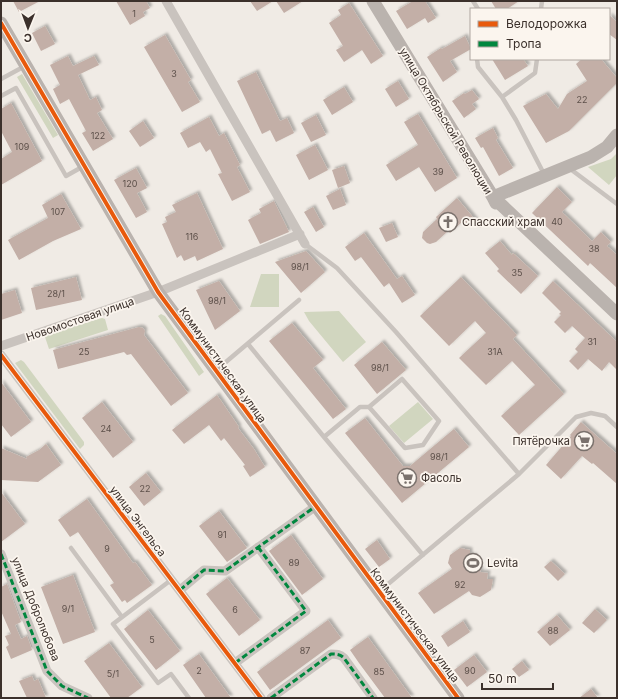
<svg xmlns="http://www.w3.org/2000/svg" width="618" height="699" font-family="Inter,sans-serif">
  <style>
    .green { fill: #d1d6bf }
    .building { fill: #c3afa7; filter: url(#shadow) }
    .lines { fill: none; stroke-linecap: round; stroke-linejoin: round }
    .lane { stroke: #c9c3be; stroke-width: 4.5 }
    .street { stroke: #c9c3be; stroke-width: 9 }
    .secondary { stroke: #bab3ae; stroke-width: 13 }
    .quiet { stroke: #00873e; stroke-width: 3; stroke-dasharray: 6 3; stroke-linecap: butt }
    .cycleway-casing { stroke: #fbf5ee; stroke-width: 6 }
    .cycleway { stroke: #e8590c; stroke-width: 4 }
    .labels { text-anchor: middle; stroke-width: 3.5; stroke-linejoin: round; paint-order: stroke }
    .number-label { font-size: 9px; fill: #5d504a }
    .street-label { font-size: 11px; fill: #3b302b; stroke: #fbf5ee }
    .poi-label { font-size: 11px; fill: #3b302b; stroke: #fbf5ee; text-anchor: start }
  </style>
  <defs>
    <filter id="shadow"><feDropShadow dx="2.5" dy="-2.5" stdDeviation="1" flood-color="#0004"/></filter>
  </defs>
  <rect width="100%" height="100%" fill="#f0ebe5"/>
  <path class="green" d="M22,74L58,135L53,138L17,77Z
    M617,153V175L609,185L588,167L611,159Z
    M261,274H279V307H250Z
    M339,311L366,342L343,362L309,321L304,312Z
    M161,314L165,316L204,372L199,376L158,316Z
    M102,318L105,319L108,330L49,349L45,337L46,335Z
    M21,360L24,362L84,442V445L80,449L15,363Z
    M418,402L433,419L404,443L389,426Z"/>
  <path class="building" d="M13,1H40L19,12Z
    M116,1H146L150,8L143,12L145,16L130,25Z
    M250,1H273L257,11Z
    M276,1H303L284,13Z
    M413,1H425L436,18L428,23L425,18L407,29L396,11Z
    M491,1H519L507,9H496Z
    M349,3L383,56L371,64L362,50L344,62L336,50L343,46L329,23L341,15L338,10Z
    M609,15L617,22V40L609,34Z
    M45,26L55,44L41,51L32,33Z
    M165,35L191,80L188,82L200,102L182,112L144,47Z
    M465,36L471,49L450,61L457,72L443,82L427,57L441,48L442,49Z
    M68,56L73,66L94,56L99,65L78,75L90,100L96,97L102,110L97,113L113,139L93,151L82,133L86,131L69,99L60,104L53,89L60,85L50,65Z
    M492,59H523L528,66L505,80Z
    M582,59H601L617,78V83L569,131L546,143L523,106L546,94L558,109L567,94L587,81L576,64Z
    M256,72L280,121L287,118L294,133L276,142L270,130L262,134L237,81Z
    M398,81L409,99L396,107L385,89Z
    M344,87L353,102L332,115L323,100Z
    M472,90L479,99L472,104L476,109L464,118L452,101L464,93L465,94Z
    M11,103L42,161L1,185V159L12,152L1,131V109Z
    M418,114L457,178L435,192L419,167L396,181L386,165L418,145L404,122Z
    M316,115L326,135L311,142L301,123Z
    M209,117L219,136L224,133L240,165L237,167L250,192L232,201L218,174L222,173L210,149L206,152L200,142L188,148L180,133Z
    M143,121L154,138L140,147L129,131Z
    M493,128L498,138L496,140L513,168L499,176L483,147L481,148L475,138Z
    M315,145L328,170L309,180L296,155Z
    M344,166L350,183L338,188L332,170Z
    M136,168L147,188L137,193L147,212L136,218L114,180Z
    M557,187L572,202L562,212L592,241L601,232L611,242L607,246L617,255V288L590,263L588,266L532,213Z
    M340,189L346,205L333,210L326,196Z
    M197,193L223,249L197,261L195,256L184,261L181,255L177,258L162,224L167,222L165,217L176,212L172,205Z
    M61,194L81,229L53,241L19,260L8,240L48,218L42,205Z
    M457,198L482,228L471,226L463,221L450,233L448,231L436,242L430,244L427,243L422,238L423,232L437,219L436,217Z
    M274,201L289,232L260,244L248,220L261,213L259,209Z
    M313,207L324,227L316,232L304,212Z
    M392,223L398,237L386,242L379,228Z
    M364,233L397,279L402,276L415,295L402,303L389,283L384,287L361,257L355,261L345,247Z
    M500,241L512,255L513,253L538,276L521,294L497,271L499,269L485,253Z
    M306,251L325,272L301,293L275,262Z
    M76,277L82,300L36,310L31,288Z
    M461,277L517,335L513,339L564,394L519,435L501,416L535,385L512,361L486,385L459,358L486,333L475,321L449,346L420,316Z
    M219,281L240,311L215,330L196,290Z
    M553,281L617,342V370L609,362L602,371L588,359L578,370L569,361L578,352L575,349L585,338L572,326L565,333L554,322L561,315L559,314L561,312L542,293Z
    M15,290L22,313L1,320V294Z
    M292,323L323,360L313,368L346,409L333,419L269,341Z
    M139,327L143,328L145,331L144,335L188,393L171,406L131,354L127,355L124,352L58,369L53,350Z
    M382,342L406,370L377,394L354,365Z
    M1,382L31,422L11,437L1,424Z
    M217,395L239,427L238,428L254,449L265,467L250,477L243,466L245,465L224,438L221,441L209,425L184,444L172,430Z
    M102,402L133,442L113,458L82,418Z
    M365,418L403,466H410L454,429L469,447L402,503L345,433Z
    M581,422L617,454V484L593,463L592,464L582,456L561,479L546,465L571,436L570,435Z
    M46,444L61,465L38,482L1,480V448L27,459L26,457L39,450Z
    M146,473L161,492L144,506L129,487Z
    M1,492L25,524L1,542Z
    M87,499L133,563L135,562L152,585L127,603L125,600L122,602L110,585L114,583L78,532L70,537L58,520Z
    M219,511L247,548L227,562L199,526Z
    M291,535L323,579L302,595L269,551Z
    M377,540L390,559L379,567L365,549Z
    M460,548L470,550V555L475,556L474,564L477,565V569H481L480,572L488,573L487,579H493L491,590L480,597L472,595L469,591L434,614L418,593L452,569L448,563L450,555Z
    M551,561L565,574L558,581L544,567Z
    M73,575L95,632L63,644L41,587Z
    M227,578L260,620L239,636L206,594Z
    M7,584L21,622L15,625L21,639L27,636L32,650L11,659L6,647L9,645L5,636L11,634L1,611V587Z
    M595,609L607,620L594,633L582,623Z
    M148,610L180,651L156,670L124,629Z
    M557,615L570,630L550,646L537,632Z
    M328,620L341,638L270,690L257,672Z
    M463,621L470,632L448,647L441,636Z
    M368,637L412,698H385L359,663L350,650Z
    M109,643L142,687L127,698H111L84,661Z
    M199,654L231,698H206L183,665Z
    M474,655L487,672L467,687L454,670Z
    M522,661L529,670L519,677L512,669Z
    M32,676L34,681L38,679L46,698H27L19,681Z
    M591,689L598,698H579Z"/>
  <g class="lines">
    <path class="lane" d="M473,1L478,9
      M541,9L542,1
      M477,59L478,67L502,97
      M537,59L535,73L502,97L516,120L544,174
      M1,79L25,66
      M1,96L16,88L66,176L82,167
      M569,168L617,204
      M305,244L337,268L396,332L519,474
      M248,344L324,437L423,555
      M220,367L299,300
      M324,437L360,407H369L402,379L439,421L423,445L405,448L369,407
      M71,548L122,617
      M171,580L113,624L158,683L171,674L189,698
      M381,590L519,474L576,417L591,413L605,416L617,427"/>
    <path class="street" d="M166,1L305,244
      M1,346L158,292L300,234
      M1,355L261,698
      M1,554L47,671L62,686L88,698
      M180,590L204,570L225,571L316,506
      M235,663L306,611L258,547
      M271,698L331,654C336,654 340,654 344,658L373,698"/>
    <path class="secondary" d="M373,1L493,197L617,314
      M1,23L158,292L458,698
      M496,203L493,197L591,157L607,147L617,135"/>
    <path class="quiet" d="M1,554L47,671L62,686L88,698
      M180,590L204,570L225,571L316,506
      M235,663L306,611L258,547
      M271,698L331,654C336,654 340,654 344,658L373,698"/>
    <defs>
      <path id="cycleway" d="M1,23L158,292L458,698
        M1,355L261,698"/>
    </defs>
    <use href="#cycleway" class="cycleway-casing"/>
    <use href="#cycleway" class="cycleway"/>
  </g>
  <defs>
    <symbol id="church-ring" viewBox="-11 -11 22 22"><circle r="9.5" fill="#fbf5ee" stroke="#7a716c" stroke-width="1.5"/><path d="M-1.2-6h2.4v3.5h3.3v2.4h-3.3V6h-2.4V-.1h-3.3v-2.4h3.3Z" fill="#7a716c"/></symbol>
    <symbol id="supermarket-ring" viewBox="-11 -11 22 22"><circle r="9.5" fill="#fbf5ee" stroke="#7a716c" stroke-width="1.5"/><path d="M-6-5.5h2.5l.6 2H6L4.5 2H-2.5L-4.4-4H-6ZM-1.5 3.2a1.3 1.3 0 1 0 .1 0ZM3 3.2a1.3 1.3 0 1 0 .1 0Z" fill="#7a716c"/></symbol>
    <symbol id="stadium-ring" viewBox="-11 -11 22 22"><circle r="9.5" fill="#fbf5ee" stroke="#7a716c" stroke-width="1.5"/><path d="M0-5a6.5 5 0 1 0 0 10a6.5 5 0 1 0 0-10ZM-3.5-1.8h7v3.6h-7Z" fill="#7a716c"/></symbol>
  </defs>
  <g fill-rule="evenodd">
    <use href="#church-ring" x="437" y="211" width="22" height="22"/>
    <use href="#supermarket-ring" x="573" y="430" width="22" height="22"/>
    <use href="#supermarket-ring" x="396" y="467" width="22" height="22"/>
    <use href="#stadium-ring" x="462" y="552" width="22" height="22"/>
  </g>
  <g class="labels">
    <g class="number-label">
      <text x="134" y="17">1</text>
      <text x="174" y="77">3</text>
      <text x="582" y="103">22</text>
      <text x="98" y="139">122</text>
      <text x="22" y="150">109</text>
      <text x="438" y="175">39</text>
      <text x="130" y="187">120</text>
      <text x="58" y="215">107</text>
      <text x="557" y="225">40</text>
      <text x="192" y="240">116</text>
      <text x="594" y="252">38</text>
      <text x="300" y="270">98/1</text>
      <text x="517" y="276">35</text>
      <text x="56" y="297">28/1</text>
      <text x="217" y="304">98/1</text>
      <text x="592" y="345">31</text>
      <text x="84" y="355">25</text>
      <text x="495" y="355">31А</text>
      <text x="380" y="371">98/1</text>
      <text x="106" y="432">24</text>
      <text x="439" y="460">98/1</text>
      <text x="145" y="492">22</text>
      <text x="222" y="538">91</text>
      <text x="107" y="552">9</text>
      <text x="294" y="566">89</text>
      <text x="460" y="588">92</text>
      <text x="68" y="612">9/1</text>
      <text x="235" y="613">6</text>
      <text x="553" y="634">88</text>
      <text x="152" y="643">5</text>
      <text x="305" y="654">87</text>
      <text x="199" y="674">2</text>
      <text x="470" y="674">90</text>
      <text x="379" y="675">85</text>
      <text x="113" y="677">5/1</text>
    </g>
    <g class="street-label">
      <text transform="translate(446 121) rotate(59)" y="4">улица Октябрьской Революции</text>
      <text transform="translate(80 319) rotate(-19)" y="4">Новомостовая улица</text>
      <text transform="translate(223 365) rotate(54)" y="4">Коммунистическая улица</text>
      <text transform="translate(138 521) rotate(53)" y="4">улица Энгельса</text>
      <text transform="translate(36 609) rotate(68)" y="4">улица Добролюбова</text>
      <text transform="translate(415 625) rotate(53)" y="4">Коммунистическая улица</text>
    </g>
    <g class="poi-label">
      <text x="462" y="226">Спасский храм</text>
      <text x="570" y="445" text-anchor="end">Пятёрочка</text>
      <text x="421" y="482">Фасоль</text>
      <text x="487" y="567">Levita</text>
    </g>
  </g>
  <rect width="618" height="699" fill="none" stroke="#3b302b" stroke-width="4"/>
  <rect x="470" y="8" width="140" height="52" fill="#fbf5ee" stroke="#aea6a0"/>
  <rect x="478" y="21" width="20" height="6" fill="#e8590c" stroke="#aea6a0"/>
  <text x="506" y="28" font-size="12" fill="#3b302b">Велодорожка</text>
  <rect x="478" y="41" width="20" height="6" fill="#00873e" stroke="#aea6a0"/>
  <text x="506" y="48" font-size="12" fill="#3b302b">Тропа</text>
  <g transform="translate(28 28) rotate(181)" stroke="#fbf5ee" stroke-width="3" paint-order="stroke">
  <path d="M0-3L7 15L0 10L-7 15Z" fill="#3b302b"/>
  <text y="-6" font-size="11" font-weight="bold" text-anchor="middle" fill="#3b302b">С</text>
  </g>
  <path d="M482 683v6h71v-6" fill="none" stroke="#3b302b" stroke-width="2"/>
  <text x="488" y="683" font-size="12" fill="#3b302b" stroke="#fbf5ee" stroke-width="3" paint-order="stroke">50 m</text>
</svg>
